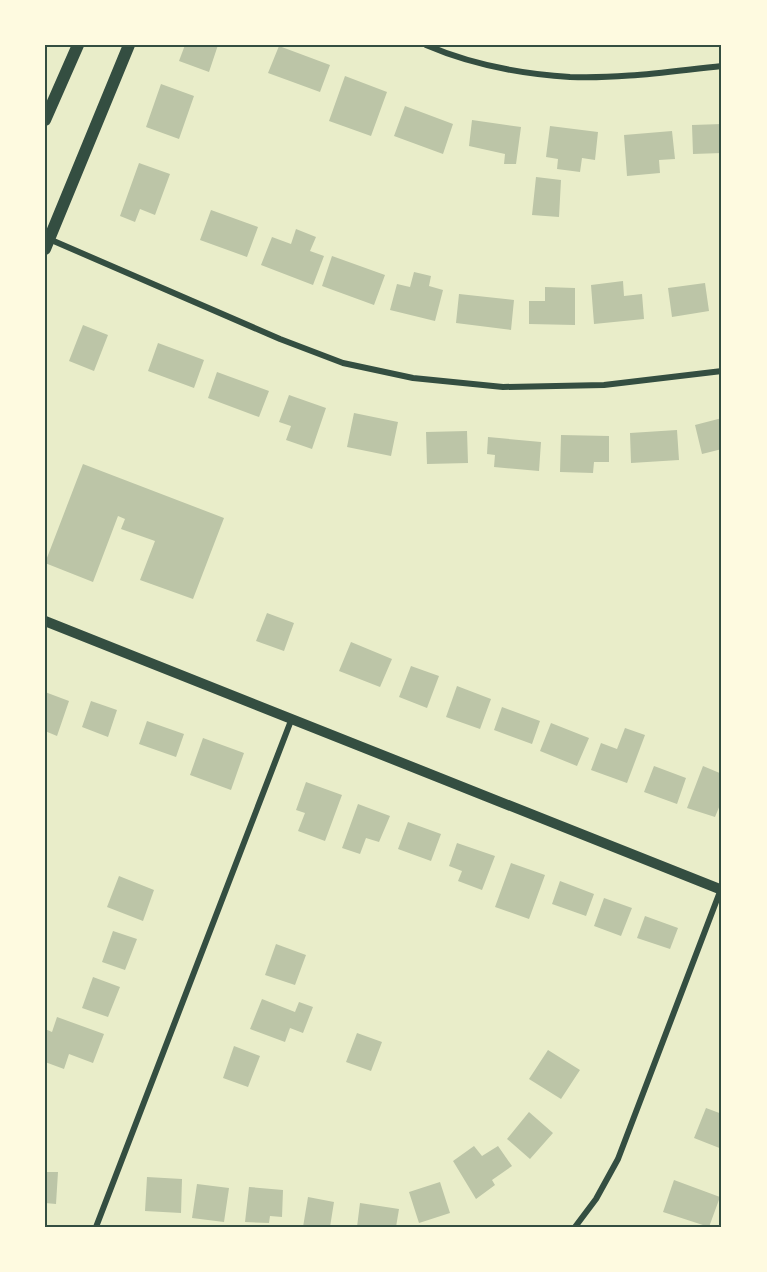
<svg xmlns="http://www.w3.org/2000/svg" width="767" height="1272" font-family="'Work Sans',sans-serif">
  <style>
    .building { fill: #bcc5a7 }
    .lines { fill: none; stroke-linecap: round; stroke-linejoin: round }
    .minor { stroke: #344e41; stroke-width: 6 }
    .tertiary { stroke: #344e41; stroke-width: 10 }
    .secondary { stroke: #344e41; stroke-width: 12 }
    .neatline { fill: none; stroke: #344e41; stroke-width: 2 }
  </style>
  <rect width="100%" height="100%" fill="#e9edc9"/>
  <path class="building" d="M185,45H218L209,72L179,61Z
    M279,46L330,65L320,92L268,73Z
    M345,76L387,92L371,136L329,121Z
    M161,84L194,96L179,139L146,127Z
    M405,106L453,124L443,154L394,136Z
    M472,120L521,127L516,164H504L505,154L469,146Z
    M722,124V153L693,154L692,125Z
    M550,126L598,132L595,160L582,158L580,172L557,169L558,159L546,157Z
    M672,131L675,159L659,160L660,173L627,176L624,135Z
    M139,163L170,174L155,215L140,209L135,222L120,216Z
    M536,177L561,180L559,217L532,215Z
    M211,210L258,227L247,257L200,240Z
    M296,229L316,237L310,251L324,256L313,285L261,265L272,237L291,244Z
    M332,256L385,275L374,305L322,286Z
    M414,272L431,276L429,286L443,290L435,321L390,310L397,284L410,287Z
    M623,281L624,296L642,294L644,319L594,324L591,285Z
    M705,283L709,311L672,317L668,288Z
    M545,287L575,288V325L529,324V301H545Z
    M459,294L514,300L511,330L456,323Z
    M83,325L108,335L94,371L69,361Z
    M158,343L204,360L194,388L148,371Z
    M217,372L269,391L259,417L208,398Z
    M289,395L326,408L312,449L286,440L291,426L279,422Z
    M354,413L398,422L391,456L347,447Z
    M722,418V449L702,454L695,425Z
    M677,430L679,460L631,463L630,433Z
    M467,431L468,463L427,464L426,432Z
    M561,435L609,436V462H594L593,473L560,472Z
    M488,437L541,442L539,471L494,467L495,455L487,454Z
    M83,464L224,518L193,599L140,580L155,541L121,529L125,519L118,516L93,582L45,563Z
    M267,613L294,623L284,651L256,641Z
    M351,642L392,659L380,687L339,671Z
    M411,666L439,676L427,708L399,697Z
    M457,686L491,699L480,729L446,717Z
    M45,692L69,701L57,736L45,731Z
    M91,701L117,710L108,737L82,727Z
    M502,707L540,721L532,744L494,730Z
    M147,721L184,734L176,757L139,744Z
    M551,723L589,738L577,766L540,751Z
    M625,728L645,735L627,783L591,770L601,743L617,749Z
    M203,738L244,753L231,790L190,775Z
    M654,766L686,778L677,804L644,792Z
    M703,766L722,774V800L715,817L687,808Z
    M306,782L342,795L325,841L298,831L305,813L296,810Z
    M358,804L390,816L379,842L366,838L360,854L342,848Z
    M408,822L441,834L431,861L398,849Z
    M457,843L495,856L482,890L458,881L462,871L449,866Z
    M511,863L545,875L529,919L495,907Z
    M119,876L154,890L143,921L107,907Z
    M560,881L594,894L586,916L552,904Z
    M604,898L632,908L621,936L594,926Z
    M645,916L678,928L670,949L637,938Z
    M113,931L137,939L125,970L102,962Z
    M276,944L306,955L295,985L265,975Z
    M93,977L120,987L108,1017L82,1008Z
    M262,999L295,1012L299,1002L313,1007L303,1033L290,1028L285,1042L250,1029Z
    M57,1017L104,1034L93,1063L69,1054L64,1069L45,1062V1029L52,1032Z
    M357,1033L382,1042L371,1071L346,1062Z
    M234,1046L260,1056L248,1087L223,1078Z
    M548,1050L580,1070L561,1099L529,1079Z
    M706,1108L722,1114V1149L694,1138Z
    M529,1112L553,1133L530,1159L507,1139Z
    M474,1146L482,1156L498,1146L512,1166L492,1180L495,1185L476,1199L453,1161Z
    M45,1172H58L56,1204L45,1203Z
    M147,1177L182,1179L181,1213L145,1211Z
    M674,1180L720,1197L709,1227L663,1212Z
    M440,1182L450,1213L419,1223L409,1192Z
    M197,1184L229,1188L224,1222L192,1218Z
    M249,1187L283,1190L282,1217L270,1216L269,1223L245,1222Z
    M308,1197L334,1202L330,1227H303Z
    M360,1203L399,1209L396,1227H357Z"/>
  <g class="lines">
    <path class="minor" d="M426,45C470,64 522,74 570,77C621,79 672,71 722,66
      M49,239L280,339L343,363L413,378L503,387L604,385L722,371
      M96,1227L292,718
      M575,1227L596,1199L618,1159L721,889"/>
    <path class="tertiary" d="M45,621L722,890"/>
    <path class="secondary" d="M45,120L78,45
      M45,249L129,45"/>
  </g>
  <rect width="767" height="1272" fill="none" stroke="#fefae0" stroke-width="93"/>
  <rect x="46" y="46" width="674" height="1180" class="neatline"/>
</svg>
